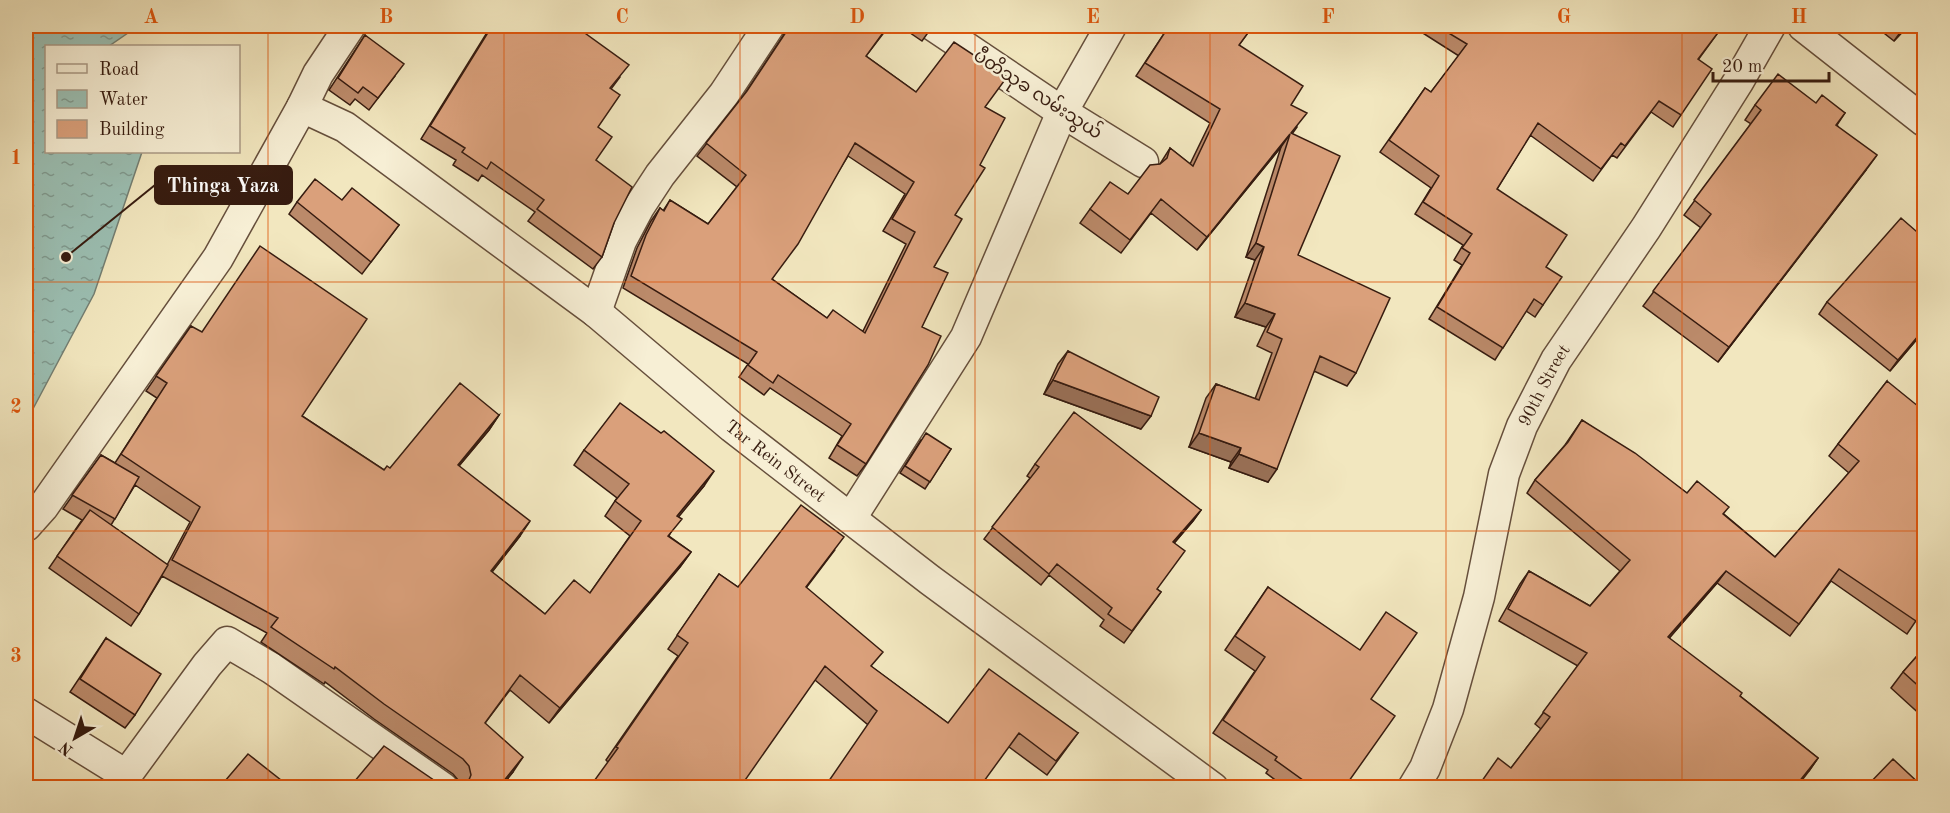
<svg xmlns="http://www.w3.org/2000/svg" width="1950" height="813" font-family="'Old Standard TT','Noto Sans Myanmar',serif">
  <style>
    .water { fill: url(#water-ripples); stroke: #737e72; stroke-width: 1.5 }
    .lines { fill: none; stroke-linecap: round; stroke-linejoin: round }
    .street-casing { stroke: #664f3c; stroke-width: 33 }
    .street { stroke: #f7efd5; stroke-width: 30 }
    .wall { fill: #bb8a6a; stroke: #371c10; stroke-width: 1.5; fill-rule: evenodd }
    .shaded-wall { fill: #997056; stroke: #371c10; stroke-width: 1.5 }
    .building { fill: #daa07b; stroke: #371c10; stroke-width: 1.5; fill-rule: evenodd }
    .grid { fill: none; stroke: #df560c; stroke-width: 1.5; stroke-opacity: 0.55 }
    .labels { text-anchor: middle; stroke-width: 5; stroke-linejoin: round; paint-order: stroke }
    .street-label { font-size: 18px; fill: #371c10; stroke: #f7efd5 }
    .leader { fill: none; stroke: #371c10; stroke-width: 2 }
    .callout-dot { fill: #371c10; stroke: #f7efd5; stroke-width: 2 }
    .callout { fill: #371c10; stroke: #371c10; stroke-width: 2 }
    .callout-label { font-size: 20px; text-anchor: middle; font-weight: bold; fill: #fff }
    .neatline { fill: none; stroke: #df560c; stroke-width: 2 }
    .grid-label { font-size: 20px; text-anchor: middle; font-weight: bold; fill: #df560c }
  </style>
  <defs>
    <pattern id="water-ripples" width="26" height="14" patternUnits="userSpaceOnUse" patternTransform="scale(1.5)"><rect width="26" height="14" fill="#9bbfb3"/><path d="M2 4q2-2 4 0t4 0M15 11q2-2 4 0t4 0" fill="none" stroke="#7f9a90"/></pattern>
  </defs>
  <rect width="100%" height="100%" fill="#f2e7bf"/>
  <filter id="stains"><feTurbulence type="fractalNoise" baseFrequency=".00333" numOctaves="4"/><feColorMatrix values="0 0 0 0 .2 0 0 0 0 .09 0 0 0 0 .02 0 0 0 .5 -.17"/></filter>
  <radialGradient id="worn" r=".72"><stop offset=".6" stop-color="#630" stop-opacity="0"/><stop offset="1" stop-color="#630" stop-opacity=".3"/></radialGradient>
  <path class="water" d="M26,26H138L109,46H46V152H142L94,294L26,422Z"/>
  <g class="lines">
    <defs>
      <g id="street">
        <path id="s1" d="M350,26L318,74L302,107L345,127L596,312L732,427L930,580L1213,788"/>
        <path d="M934,26L1062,112L1143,162"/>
        <path d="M1803,26L1924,121"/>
        <path d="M596,312L621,241L639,207L660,175L724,94L769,26"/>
        <path d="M851,518L966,337L1062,112L1111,26"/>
        <path d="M26,526L43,507L218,258L302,107"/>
        <path d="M26,713L126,775"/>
        <path d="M117,788L207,665L227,642L271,668L443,788"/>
        <path id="s2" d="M1413,788L1425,768L1448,709L1479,597L1504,474L1522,426L1556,360L1646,228L1738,82L1770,26"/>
      </g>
    </defs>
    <use href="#street" class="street-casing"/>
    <use href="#street" class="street"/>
  </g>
  <path class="wall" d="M491,26H575L620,77L611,89L598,127L596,160L614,223L602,257L593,269L528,221L535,212L482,175L478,181L453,165L456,160L421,139Z
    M741,26H749L746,30Z
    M786,26H889L866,56L916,92L985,107L955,215L934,267L922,327L866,464L857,476L829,458L842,436L770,388L764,395L739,377L748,364L623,288L637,248L651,221L660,208L663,211L670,200L708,224L737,187L697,156L744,95L783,36ZM848,156L905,194L883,231L906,244L863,331L827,318L772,279Z
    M900,26H931L932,27L922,41Z
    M1169,26H1253L1239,45L1291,105L1297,127L1292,134L1298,255L1356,373L1347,386L1314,371L1268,482L1229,468L1231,462L1189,447L1206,398L1216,384L1255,399L1272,353L1257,346L1266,327L1235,317L1255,260L1246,257L1281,147L1197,250L1151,213L1121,253L1080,223L1090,209L1128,194L1160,164L1170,148L1190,164L1210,123L1136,76Z
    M1421,26H1715L1720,30L1698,60L1681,115L1673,127L1651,112L1617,158L1612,155L1593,181L1530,135L1497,189L1546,267L1543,305L1535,317L1526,311L1495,360L1429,319L1462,265L1454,260L1463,245L1415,214L1431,188L1380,152L1425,88L1431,92L1459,56L1418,30Z
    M1875,26H1908L1894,41Z
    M365,35L395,76L369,110L355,99L350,105L329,90Z
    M1816,103L1845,113L1837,125L1866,170L1718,362L1643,306L1701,228L1684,215L1751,124L1745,120L1755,105Z
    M342,200L399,225L362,274L289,214L297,202Z
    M1827,302L1924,331L1890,371L1819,314Z
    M191,326L302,416L384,470L390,468L499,415L489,430L459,466L520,536L492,572L545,614L590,593L630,536L605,516L617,498L574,465L584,450L704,486L678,516L669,536L691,552L680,567L549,723L510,690L485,723L513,772L500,788H460L459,781L453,774L374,719L325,682L324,684L261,642L267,633L162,576L139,614L131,626L49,568L82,520L63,509L101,455L115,463L157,398L146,391ZM135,485L190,522L167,565L111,525Z
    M1068,351L1141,429L1044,394L1058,364Z
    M1887,381L1924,609L1907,634L1831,581L1790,636L1717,583L1669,638L1740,696L1818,758L1809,771L1511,768L1541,729L1535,724L1578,666L1499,621L1520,584L1529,571L1590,606L1620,571L1527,493L1535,480L1565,445L1582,420L1687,493L1724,514L1775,557L1849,473L1829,456L1838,444Z
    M921,440L951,449L925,489L900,473Z
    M1035,464L1201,510L1193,521L1174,543L1157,589L1161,592L1124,643L1100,626L1104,620L1049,575L1041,585L984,539L1030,478L1027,476Z
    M834,551L806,588L872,667L948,723L1078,733L1047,775L1009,747L867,724L815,680L608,762L606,760L678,656L668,649L719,574L738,587Z
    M1268,587L1371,699L1344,788H1286L1266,773L1268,770L1213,733L1255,671L1225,650Z
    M106,638L135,715L125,728L70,692Z
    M1924,648V718L1891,688L1903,672Z"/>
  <path class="shaded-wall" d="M1906,26H1908L1894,41L1902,30Z
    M1290,134L1281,147L1197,250L1207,237Z
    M1877,155L1866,170L1718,362L1729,347Z
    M1256,243L1264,247L1255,260L1246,257Z
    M1245,303L1275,314L1266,327L1235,317Z
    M1924,329V331L1890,371L1898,360Z
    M1053,380L1151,416L1141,429L1044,394Z
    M499,415L489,430L447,480L458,465Z
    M1199,433L1241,448L1231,462L1189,447Z
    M1239,454L1277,469L1268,482L1229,468Z
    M714,471L704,486L667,531L677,516Z
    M1201,510L1193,521L1165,554L1173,542Z
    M530,521L520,536L481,586L491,571Z
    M691,552L680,567L549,723L560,708Z
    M1726,571L1717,583L1659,650L1668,637Z
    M523,757L513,772L500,788H498Z
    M1818,758L1809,771L1796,788H1794Z"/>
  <path class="building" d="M492,26H575L629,65L610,88L620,95L598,127L612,137L596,160L632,187L614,223L602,257L537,209L544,200L491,162L487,169L462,152L465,148L430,126Z
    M790,26H888L866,56L916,92L954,42L1007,77L985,107L1005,118L980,165L985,168L955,215L962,219L934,267L948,273L922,327L941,336L928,365L866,464L837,445L851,424L778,375L773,383L748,365L757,352L631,276L646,235L660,208L664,211L670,200L708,224L746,175L706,143L747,91ZM855,143L914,182L892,219L915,232L865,333L833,310L827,318L772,279L798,244Z
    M1169,26H1253L1239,45L1303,86L1291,105L1307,113L1291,133L1340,156L1298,255L1390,298L1356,373L1320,356L1277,469L1239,454L1241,448L1199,433L1216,384L1259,400L1282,339L1267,332L1275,314L1245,303L1264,247L1256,243L1290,134L1207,237L1161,199L1130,240L1090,209L1110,182L1128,194L1150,165L1160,164L1167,158L1170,148L1193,166L1220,109L1145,63Z
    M1437,26H1715L1720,30L1698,59L1712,69L1681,115L1659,101L1625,146L1621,143L1601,169L1538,123L1497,189L1567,235L1546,267L1562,277L1543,305L1534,299L1503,348L1437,307L1470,253L1462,248L1472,234L1423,202L1439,176L1389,140L1425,88L1431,92L1467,44Z
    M1897,26H1906L1902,30Z
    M365,35L404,64L378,98L363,87L358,93L338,78Z
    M1778,74L1816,103L1822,95L1845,113L1836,125L1877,155L1729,347L1653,291L1711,214L1694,200L1761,110L1755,105Z
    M315,179L342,200L352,188L399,225L371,262L297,202Z
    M1901,218L1924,238V329L1898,360L1827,302Z
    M260,246L367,319L302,416L384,470L387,466L390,468L460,383L499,415L458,465L530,521L491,571L545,614L574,580L590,593L641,521L615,501L629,484L584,450L620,403L661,433L664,431L714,471L677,516L682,519L668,536L691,552L560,708L520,675L485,723L523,757L498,788H462L468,782L471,775L469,766L463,759L384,704L335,667L334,669L271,627L278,618L172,560L200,507L121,454L167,383L156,376L191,326L202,332Z
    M1068,351L1159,397L1151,416L1053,380Z
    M1887,381L1924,411V609L1916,621L1839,569L1799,624L1726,571L1668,637L1742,693L1740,696L1818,758L1794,788H1477L1498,758L1511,768L1550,717L1543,712L1587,653L1508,609L1529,571L1590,606L1630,560L1535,480L1568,442L1582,420L1635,453L1687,493L1697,481L1729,507L1723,514L1775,557L1859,461L1838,444Z
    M1074,412L1201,510L1173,542L1185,551L1157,589L1161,592L1132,631L1108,614L1112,608L1057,564L1049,574L992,527L1039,467L1035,464Z
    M926,433L951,449L930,482L905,466Z
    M101,455L139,477L115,519L72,495Z
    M801,505L844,537L806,587L883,652L871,666L948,723L989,669L1078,733L1056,761L1019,733L979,788H824L877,711L825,666L743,783L750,788H589L618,748L616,747L688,643L677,635L719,574L738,587Z
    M90,510L168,565L139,614L57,556Z
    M1268,587L1360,650L1386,612L1417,633L1371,699L1395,716L1344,788H1314L1275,760L1277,757L1223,720L1265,657L1235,636Z
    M106,638L161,674L135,715L80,679Z
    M1924,648V691L1903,672Z
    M384,746L444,787L445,788H349Z
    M248,754L291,788H219Z
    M1893,759L1924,788H1865Z
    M26,777L33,782L30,788H26Z
    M1127,784L1132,788H1125Z"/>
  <path class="grid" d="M268,26V788M504,26V788M740,26V788M975,26V788M1210,26V788M1446,26V788M1682,26V788M26,282H1924M26,531H1924"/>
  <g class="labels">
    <g class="street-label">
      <text transform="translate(1038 94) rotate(33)" y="6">ပီတိသုခ လမ်းသွယ်</text>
      <text dy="6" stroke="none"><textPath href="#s2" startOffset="426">90th Street</textPath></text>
      <text dy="6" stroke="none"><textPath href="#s1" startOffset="687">Tar Rein Street</textPath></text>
    </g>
  </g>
  <path class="leader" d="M66 257L155 185"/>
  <circle class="callout-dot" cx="66" cy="257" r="6"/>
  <rect class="callout" x="155" y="166" width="137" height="38" rx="6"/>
  <g class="callout-label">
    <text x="223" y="192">Thinga Yaza</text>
  </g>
  <rect width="1950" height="813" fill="none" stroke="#f2e7bf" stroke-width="66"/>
  <rect x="45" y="45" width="195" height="108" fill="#f7efd5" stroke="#aa9b86" stroke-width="1.5"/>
  <rect x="57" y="64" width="30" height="9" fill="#f7efd5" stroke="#aa9b86" stroke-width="1.5"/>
  <text x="99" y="75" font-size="18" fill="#371c10">Road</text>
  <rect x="57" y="90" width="30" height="18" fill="url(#water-ripples)" stroke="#aa9b86" stroke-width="1.5"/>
  <text x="99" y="105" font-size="18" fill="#371c10">Water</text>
  <rect x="57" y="120" width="30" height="18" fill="#daa07b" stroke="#aa9b86" stroke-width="1.5"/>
  <text x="99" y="135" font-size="18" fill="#371c10">Building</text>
  <g transform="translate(75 738) rotate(219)" stroke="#f7efd5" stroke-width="4.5" paint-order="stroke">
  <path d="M0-4.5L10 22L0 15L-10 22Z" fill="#371c10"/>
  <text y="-9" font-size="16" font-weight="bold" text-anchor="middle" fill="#371c10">N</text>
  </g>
  <path d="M1713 72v9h116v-9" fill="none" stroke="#371c10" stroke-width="3"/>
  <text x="1722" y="72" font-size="18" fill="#371c10" stroke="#f7efd5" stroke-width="4.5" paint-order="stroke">20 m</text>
  <rect x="33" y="33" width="1884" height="747" class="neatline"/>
  <g class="grid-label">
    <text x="151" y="23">A</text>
    <text x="386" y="23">B</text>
    <text x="622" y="23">C</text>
    <text x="857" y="23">D</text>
    <text x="1093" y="23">E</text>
    <text x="1328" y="23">F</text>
    <text x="1564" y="23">G</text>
    <text x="1799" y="23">H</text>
    <text x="16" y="164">1</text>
    <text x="16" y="413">2</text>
    <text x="16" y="662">3</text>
  </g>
  <rect width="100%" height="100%" filter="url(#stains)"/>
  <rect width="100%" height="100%" fill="url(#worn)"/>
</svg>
